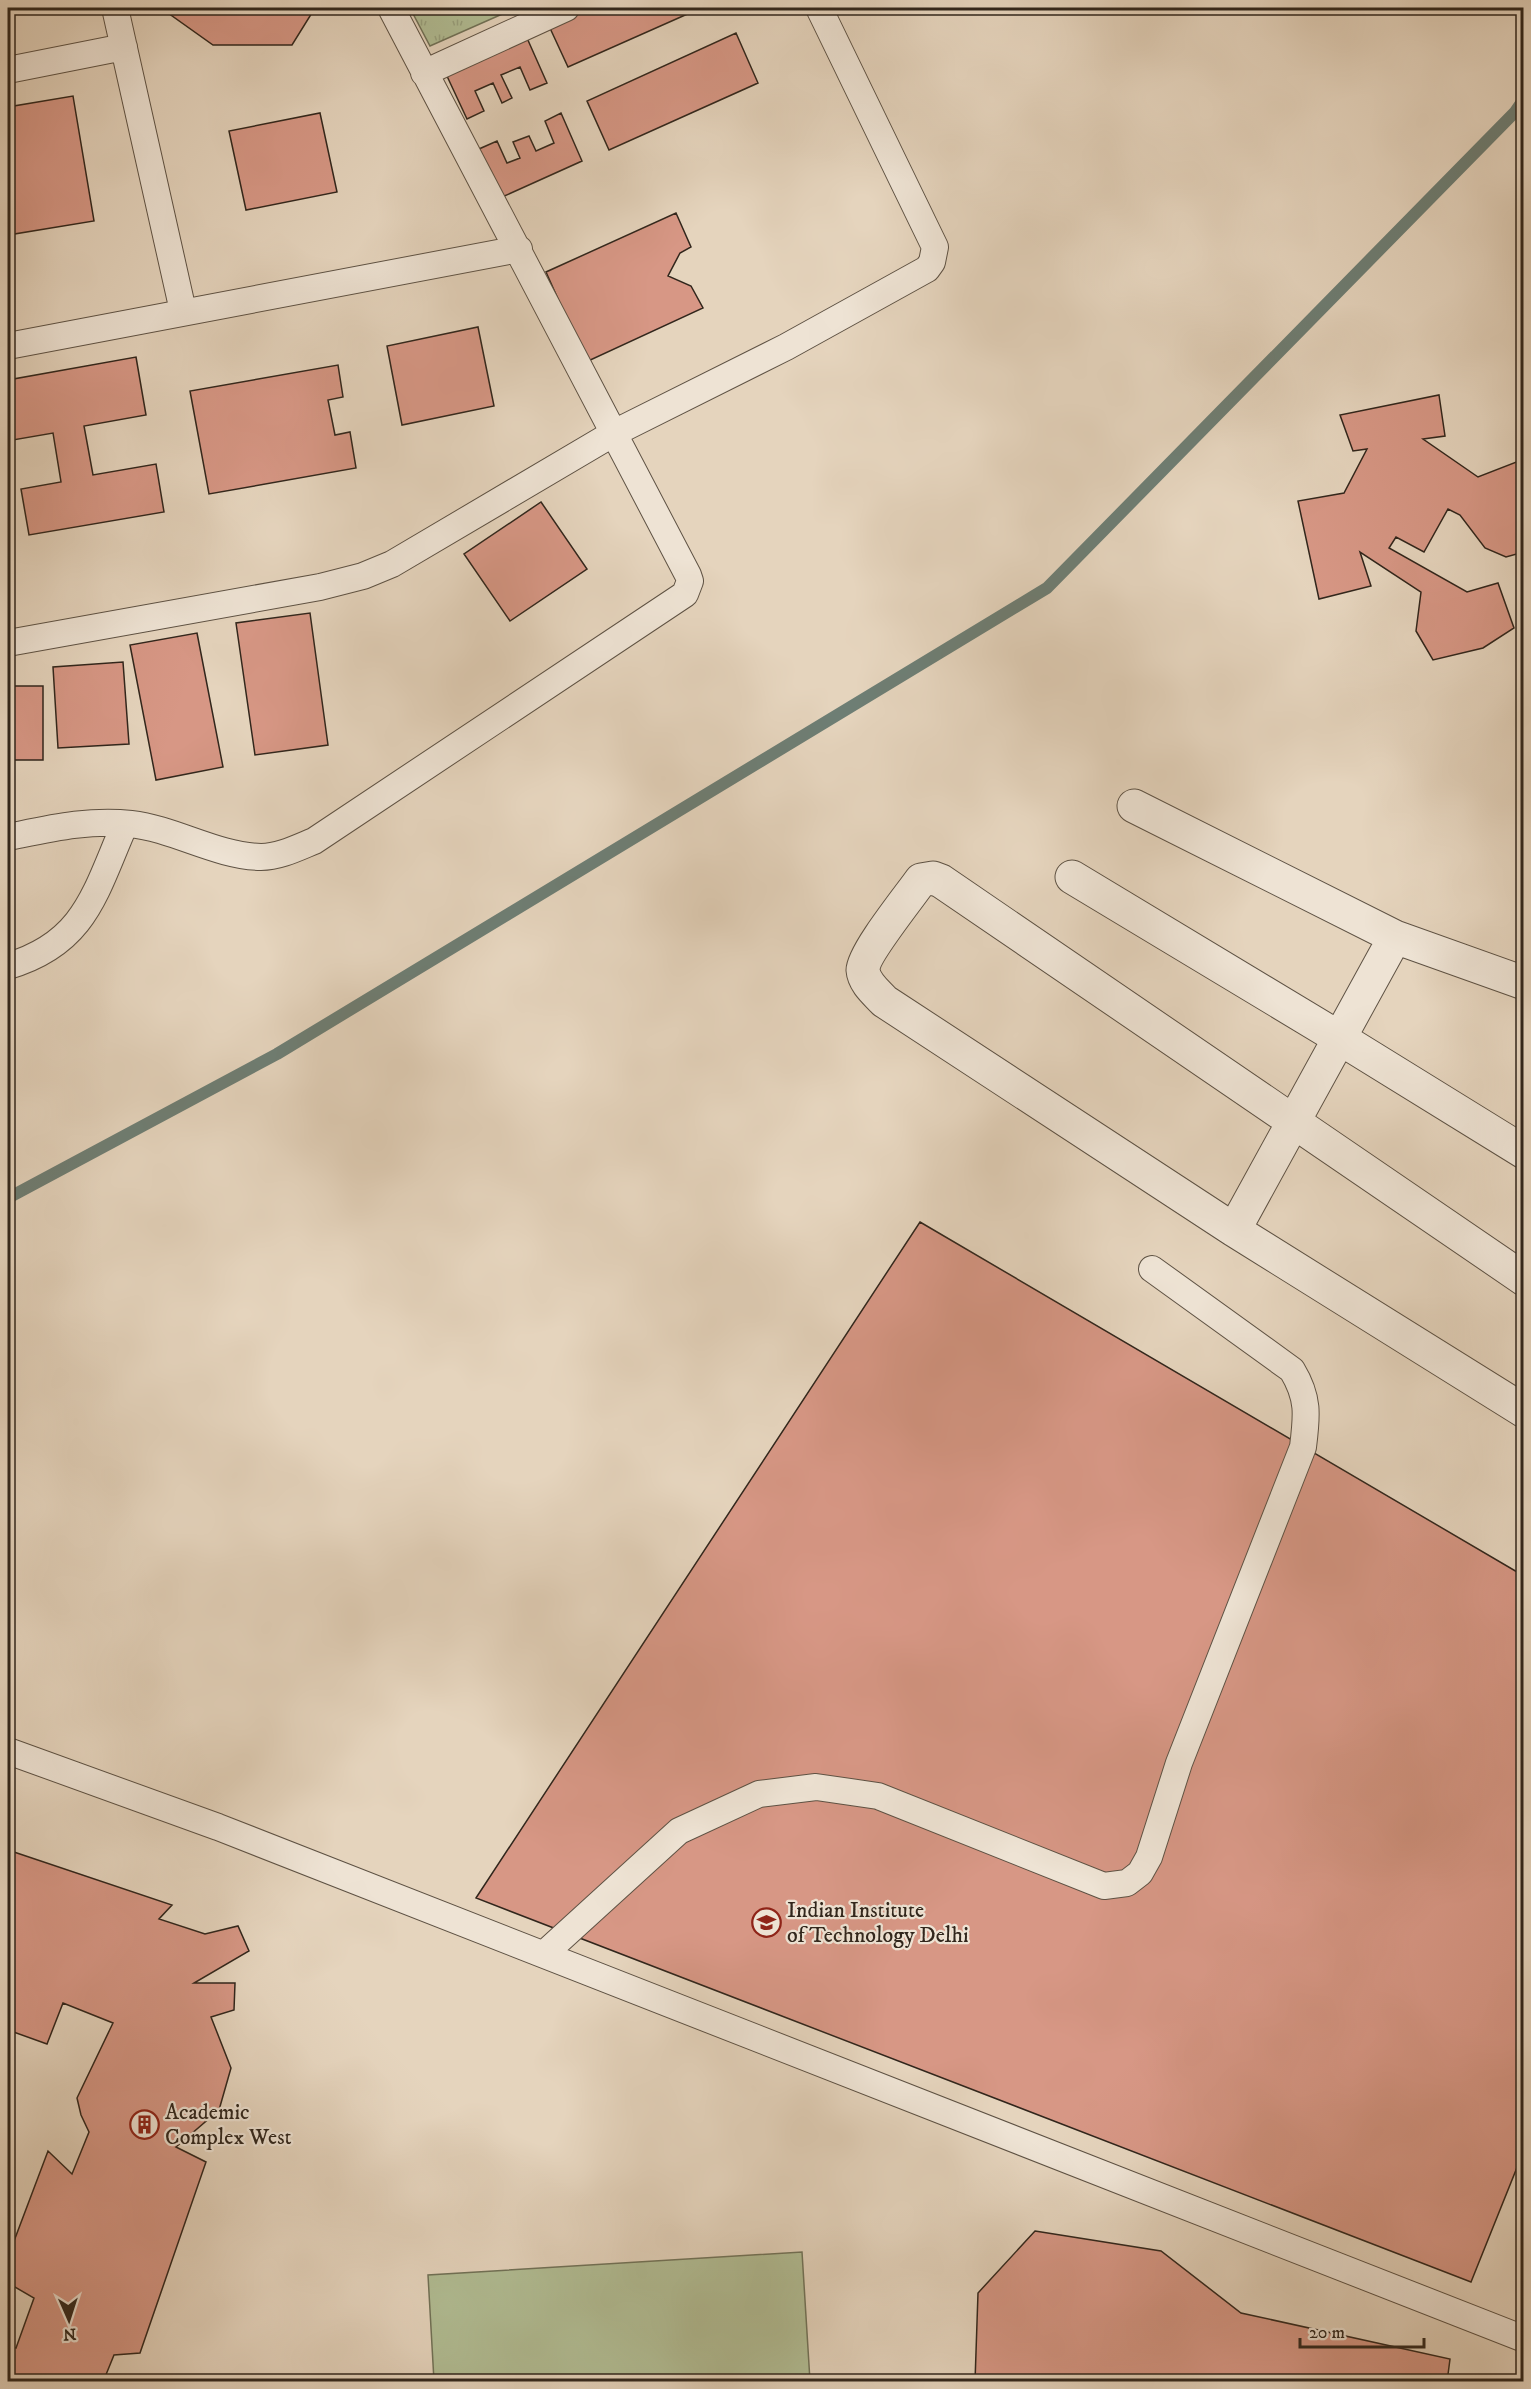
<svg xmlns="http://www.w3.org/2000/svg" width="1531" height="2389" font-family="'IM FELL DW Pica',serif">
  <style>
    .grass { fill: #b1bd94; stroke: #717258; stroke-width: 1.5 }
    .park { fill: url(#park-tufts); stroke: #717258; stroke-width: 1.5 }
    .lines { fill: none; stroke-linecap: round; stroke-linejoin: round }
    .stream { stroke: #6e7e74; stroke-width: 12 }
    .building { fill: #d79785; stroke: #31261c; stroke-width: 1.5 }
    .service-casing { stroke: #5e5244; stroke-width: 28 }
    .minor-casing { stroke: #5e5244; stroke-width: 35 }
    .service { stroke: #eee3d4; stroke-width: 26 }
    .minor { stroke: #eee3d4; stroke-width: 33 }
    .labels { text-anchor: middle; stroke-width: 4.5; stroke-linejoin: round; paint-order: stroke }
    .poi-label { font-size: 22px; fill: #31261c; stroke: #eee3d4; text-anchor: start }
  </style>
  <defs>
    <pattern id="park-tufts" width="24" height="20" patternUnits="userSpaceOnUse" patternTransform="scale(1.5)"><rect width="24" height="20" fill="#b1bd94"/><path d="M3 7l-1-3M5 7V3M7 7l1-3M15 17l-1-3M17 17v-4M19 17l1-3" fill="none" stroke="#99a27f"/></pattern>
  </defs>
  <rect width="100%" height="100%" fill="#e5d4bd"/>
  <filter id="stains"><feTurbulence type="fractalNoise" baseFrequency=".00333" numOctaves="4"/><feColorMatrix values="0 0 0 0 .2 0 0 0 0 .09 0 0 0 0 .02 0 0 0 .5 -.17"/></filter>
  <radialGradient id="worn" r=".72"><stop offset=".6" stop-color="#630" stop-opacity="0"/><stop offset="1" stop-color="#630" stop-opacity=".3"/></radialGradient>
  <path class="grass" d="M802,2252L810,2381H434L428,2275Z"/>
  <path class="park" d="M410,8H516L430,46Z"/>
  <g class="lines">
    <path class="stream" d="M8,1198L277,1054L1047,588L1515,112L1524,99"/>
  </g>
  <path class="building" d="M161,8H315L292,45H213Z
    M591,8H701L568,67L549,26Z
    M736,33L758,83L609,150L587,101Z
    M527,38L547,83L530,90L520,67L501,75L512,98L502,103L493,83L475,91L484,111L467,119L446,74Z
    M73,96L94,221L8,235V107Z
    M320,113L337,192L246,210L229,131Z
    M561,113L582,161L500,198L479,149L497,141L507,163L520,158L513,142L529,136L536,151L554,143L545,121Z
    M676,213L691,247L680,253L668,276L691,286L703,308L586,362L546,272Z
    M478,327L494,406L402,425L387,346Z
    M136,357L146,415L84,426L93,475L156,464L164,512L29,535L21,489L61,482L53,433L13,440L8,410V380Z
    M338,365L343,397L328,400L335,435L350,432L356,468L209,494L190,391Z
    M1439,395L1445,436L1423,439L1478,477L1524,459V552L1506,557L1485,548L1460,515L1448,509L1424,552L1396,537L1389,548L1467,592L1498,583L1514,628L1483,648L1433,660L1416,631L1421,592L1360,552L1371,586L1319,599L1298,501L1344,493L1367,449L1353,451L1340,415Z
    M541,502L587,569L510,621L464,554Z
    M310,613L328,745L255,755L236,623Z
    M197,633L223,767L156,780L130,645Z
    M123,662L129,744L58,748L53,667Z
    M8,686H43V760H8Z
    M920,1222L1524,1576V2150L1471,2282L476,1898Z
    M8,1850L172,1905L159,1919L205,1934L238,1926L249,1951L194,1983H235L234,2010L211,2017L231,2068L219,2110L176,2147L206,2162L140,2353L114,2355L103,2382H8V2345L16,2348L34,2298L8,2283V2257L48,2151L72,2174L89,2132L81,2115L77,2098L113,2023L63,2003L47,2044L8,2030Z
    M1035,2231L1161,2251L1241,2313L1450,2359L1447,2382H975L978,2293Z"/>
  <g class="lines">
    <defs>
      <path id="service" d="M115,8L183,311
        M8,70L124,47
        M424,73L566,8
        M8,346L519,249
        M8,643L320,587L363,576L392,564L614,433L786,347L927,269L932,262L935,247L819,8
        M8,837C48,829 89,819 131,824C175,829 216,856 261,857C279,857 297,848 314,841L685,594L690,581L688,575L391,8
        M8,966C86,943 95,892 125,824
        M8,1751L218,1827L1524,2339
        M544,1954L679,1831L759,1794L816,1787L878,1796L1104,1886L1127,1883L1140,1873L1149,1857L1179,1763L1303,1447C1307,1415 1309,1398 1292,1370L1152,1269"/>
      <path id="minor" d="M1134,806L1395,937L1524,983
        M1072,877L1341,1039L1524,1152
        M1234,1230L1395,937
        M1524,1279L941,881L933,878L921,880C909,897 863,954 863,970C864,983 877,993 884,1001L1234,1230L1524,1411"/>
    </defs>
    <use href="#service" class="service-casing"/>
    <use href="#minor" class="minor-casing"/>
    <use href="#service" class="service"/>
    <use href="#minor" class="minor"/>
  </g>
  <defs>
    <symbol id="university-ring" viewBox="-11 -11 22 22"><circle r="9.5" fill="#eee3d4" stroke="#8f2418" stroke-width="1.5"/><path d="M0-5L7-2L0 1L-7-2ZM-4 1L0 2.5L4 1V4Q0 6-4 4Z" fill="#8f2418"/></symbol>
    <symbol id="building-ring" viewBox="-11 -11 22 22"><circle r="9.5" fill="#eee3d4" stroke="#8f2418" stroke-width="1.5"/><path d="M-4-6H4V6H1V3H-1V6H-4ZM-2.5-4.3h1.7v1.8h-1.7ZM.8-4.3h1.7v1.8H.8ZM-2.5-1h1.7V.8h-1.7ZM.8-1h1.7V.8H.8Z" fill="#8f2418"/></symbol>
  </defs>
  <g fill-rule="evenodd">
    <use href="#university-ring" x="750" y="1906" width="33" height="33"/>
    <use href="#building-ring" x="128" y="2108" width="33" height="33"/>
  </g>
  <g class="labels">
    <g class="poi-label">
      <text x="787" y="1917">Indian Institute<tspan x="787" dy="25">of Technology Delhi</tspan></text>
      <text x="165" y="2119">Academic<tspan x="165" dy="25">Complex West</tspan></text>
    </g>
  </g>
  <rect width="1531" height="2389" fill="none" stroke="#e5d4bd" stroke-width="30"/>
  <rect x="9" y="9" width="1513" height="2371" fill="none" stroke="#31261c" stroke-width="3"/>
  <rect x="15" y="15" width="1501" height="2359" fill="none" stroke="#31261c" stroke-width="1.5"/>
  <g transform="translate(69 2320) rotate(177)" stroke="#eee3d4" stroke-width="4.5" paint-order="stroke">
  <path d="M0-4.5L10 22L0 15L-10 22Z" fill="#31261c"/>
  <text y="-9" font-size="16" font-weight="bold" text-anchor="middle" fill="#31261c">N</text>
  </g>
  <path d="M1300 2338v9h124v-9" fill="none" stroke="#31261c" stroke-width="3"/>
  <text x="1309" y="2338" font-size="18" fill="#31261c" stroke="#eee3d4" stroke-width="4.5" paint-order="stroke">20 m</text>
  <rect width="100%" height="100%" filter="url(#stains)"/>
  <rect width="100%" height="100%" fill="url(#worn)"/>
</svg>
